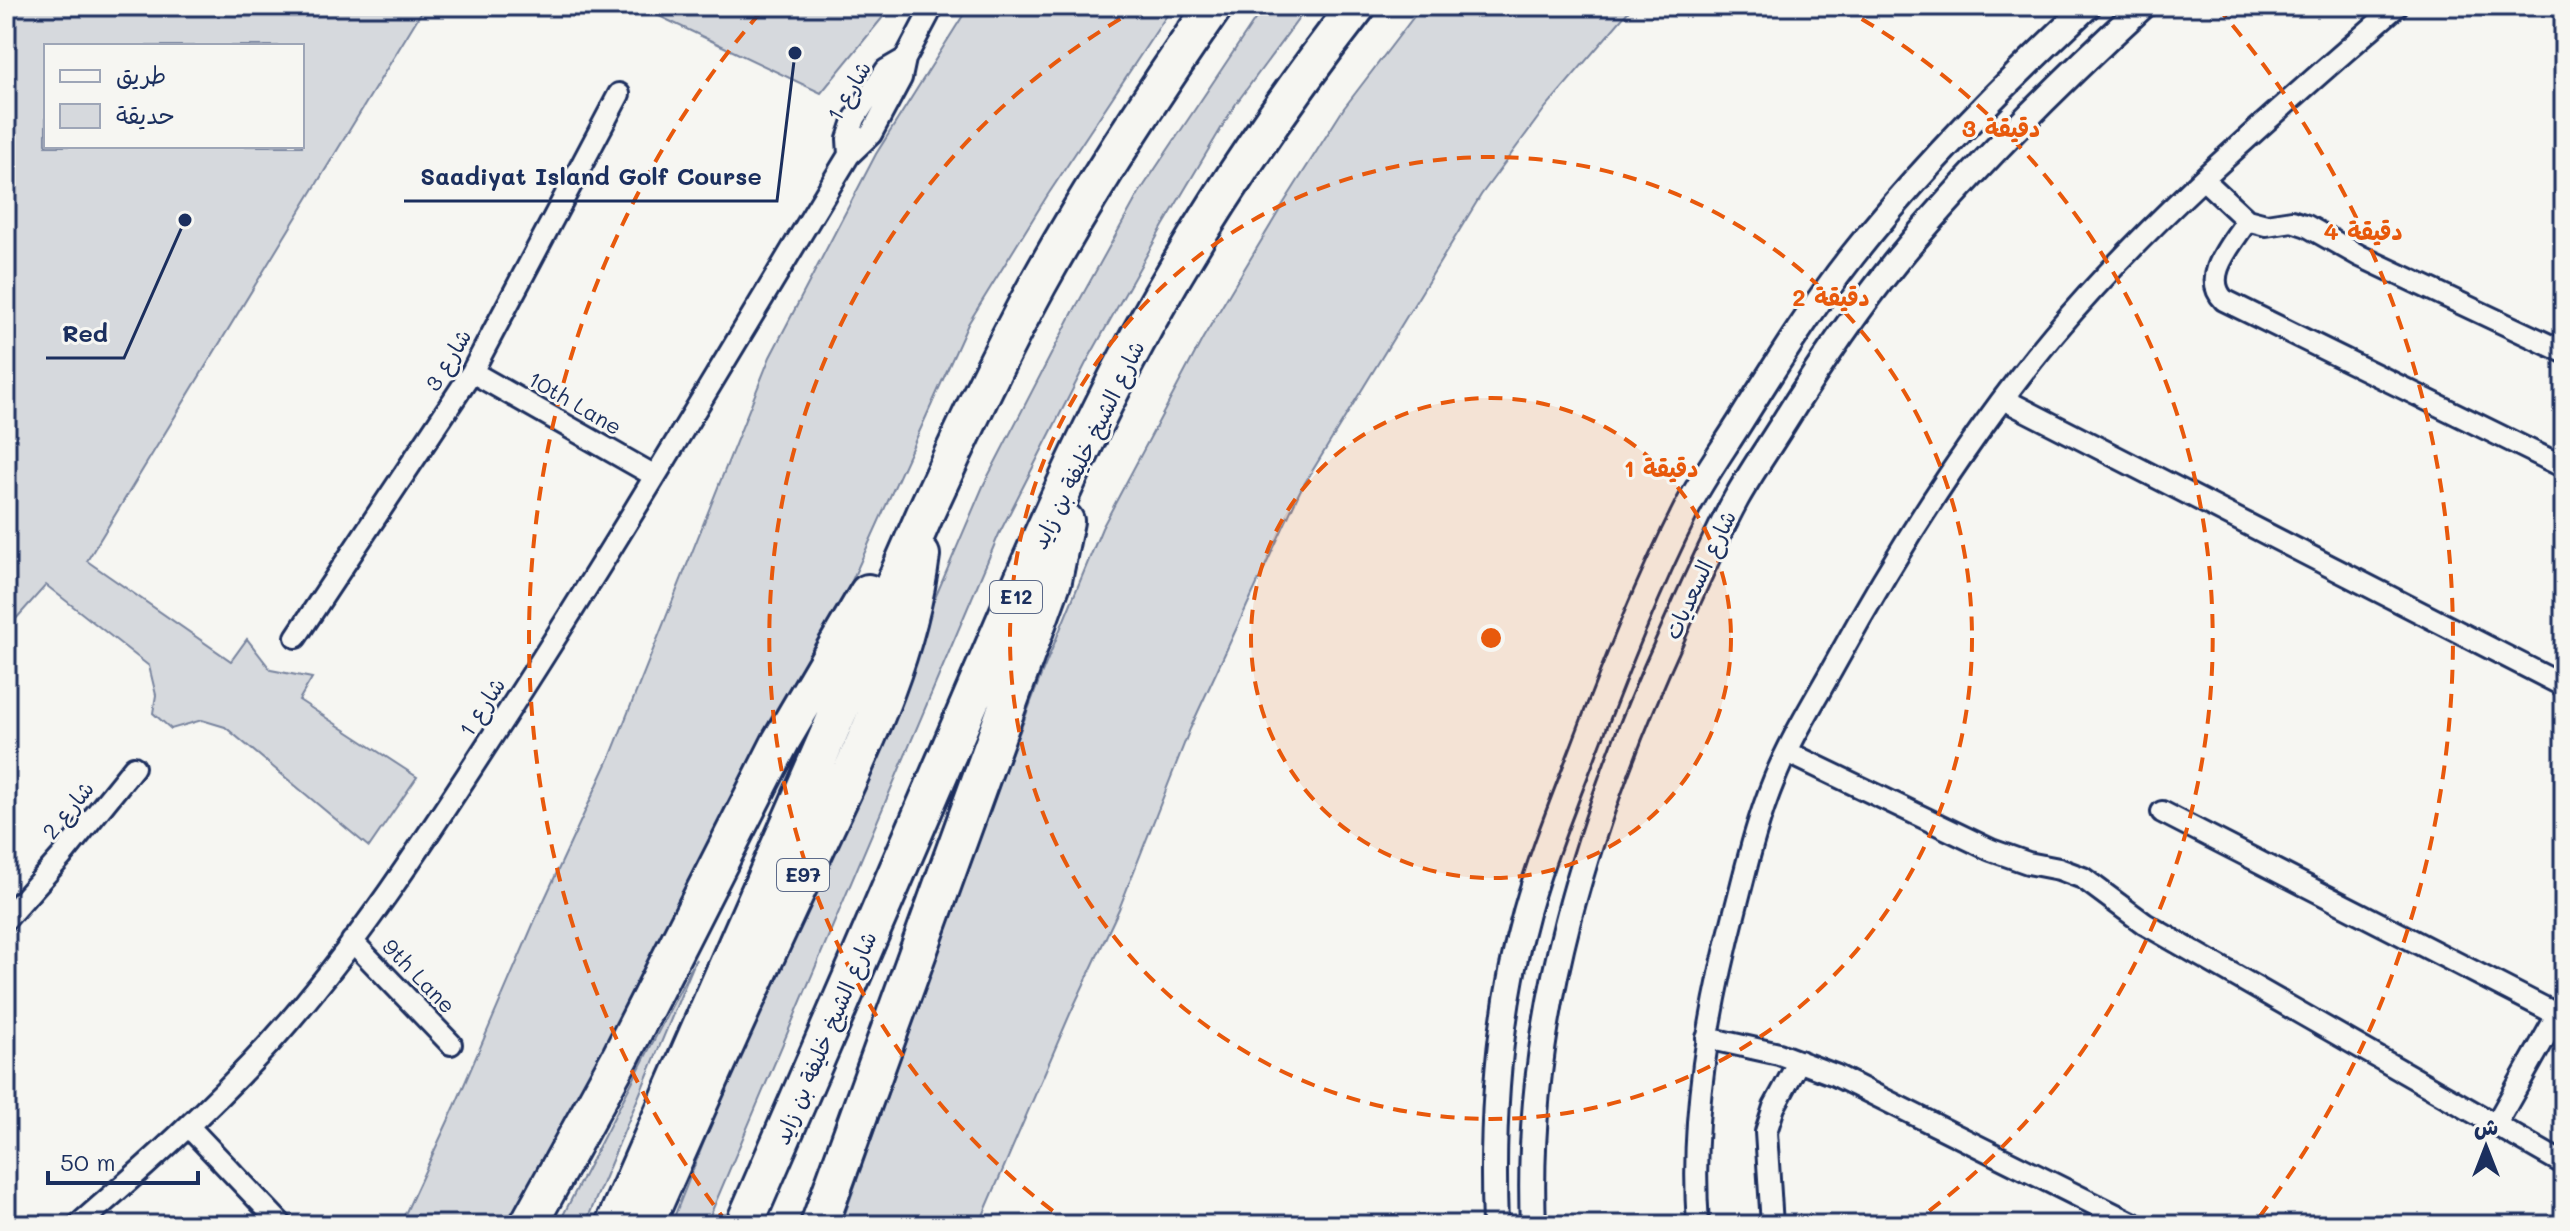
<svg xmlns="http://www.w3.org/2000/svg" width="2570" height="1231" font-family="Mali,'Playpen Sans Arabic',sans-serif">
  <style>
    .green { fill: #d6d9dd; stroke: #78849e; stroke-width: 2; fill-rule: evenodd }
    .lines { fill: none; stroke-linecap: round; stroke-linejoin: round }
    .minor-casing { stroke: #1b2f5e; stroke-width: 26 }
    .tertiary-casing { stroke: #1b2f5e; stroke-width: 30 }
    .motorway-casing { stroke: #1b2f5e; stroke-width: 42 }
    .minor { stroke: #f6f6f2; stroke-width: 20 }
    .tertiary { stroke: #f6f6f2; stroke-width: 24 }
    .motorway { stroke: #f6f6f2; stroke-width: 36 }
    .ring { fill: none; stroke: #e8590c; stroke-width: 4; stroke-dasharray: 14 10 }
    .labels { text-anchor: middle; stroke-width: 6; stroke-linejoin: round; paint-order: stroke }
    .shield { fill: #f6f6f2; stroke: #5d6b8a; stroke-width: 2 }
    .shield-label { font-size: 20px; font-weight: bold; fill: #1b2f5e }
    .street-label { font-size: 22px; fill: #1b2f5e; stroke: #f6f6f2 }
    .centre { fill: #e8590c; stroke: #f6f6f2; stroke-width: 4 }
    .ring-label { font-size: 24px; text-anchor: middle; font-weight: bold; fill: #e8590c; stroke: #f6f6f2; stroke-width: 6; stroke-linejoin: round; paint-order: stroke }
    .leader { fill: none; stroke: #1b2f5e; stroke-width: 3 }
    .callout-dot { fill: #1b2f5e; stroke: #f6f6f2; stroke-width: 3 }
    .callout-label { font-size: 24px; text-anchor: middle; font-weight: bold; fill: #1b2f5e; stroke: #f6f6f2; stroke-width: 6; stroke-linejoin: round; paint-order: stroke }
  </style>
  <rect width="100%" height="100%" fill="#f6f6f2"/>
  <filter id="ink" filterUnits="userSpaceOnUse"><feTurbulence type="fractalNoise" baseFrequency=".0125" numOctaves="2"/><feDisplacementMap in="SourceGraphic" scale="16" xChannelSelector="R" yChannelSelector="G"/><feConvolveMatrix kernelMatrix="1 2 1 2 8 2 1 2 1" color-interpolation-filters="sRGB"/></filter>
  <g filter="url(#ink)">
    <path class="green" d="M6,6H425L87,561L231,661L247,639L271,670L312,678L299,700L417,777L369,847L225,727L202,720L171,729L153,713L156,695L149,666L46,585L6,630ZM302,46V146H46V46Z
      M638,6H892L821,93Z
      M969,6H1173L1047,196L968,324L836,616L514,1225H400L455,1106L535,920L611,755L770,357L876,154Z
      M1264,6H1308L1235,105L1163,226L1086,363L999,534L706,1225H671L734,1066L984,484L1072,314L1139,193Z
      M1422,6H1633L1546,107L1481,195L1300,491L1190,729L1119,909L1070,1014L979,1225H841L971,860L1042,673L1102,528L1203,338L1285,201L1344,108Z
      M696,959L585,1225H558Z"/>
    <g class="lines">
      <defs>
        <path id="minor" d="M849,155L848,139L855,118L886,70L905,59
          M2203,179L2247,220L2266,225L2292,221L2307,226L2360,256L2564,352
          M2247,220C2234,242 2200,276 2224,300L2564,467
          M472,372L655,476
          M2003,399L2564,686
          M296,637L472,372L619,94
          M1787,752L1991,850L2028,863L2059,869L2083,878L2145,924L2564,1164
          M2162,812L2564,1018
          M6,919L62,856L134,767
          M352,941L451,1044
          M1707,1038L1779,1054L1835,1075L2136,1225
          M2496,1124L2564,1003
          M189,1127L282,1225
          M78,1225C145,1167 211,1108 271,1042C361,942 435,825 508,712C626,529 736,341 849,155L871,134L901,78L905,59L933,6
          M1698,1225C1690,1117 1709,1011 1736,907C1747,864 1757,821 1774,780C1790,740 1814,702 1835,664C1898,549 1969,436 2053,335C2155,213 2278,111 2397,6
          M1772,1225L1766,1132L1774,1107L1799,1061"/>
        <path id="tertiary" d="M1495,1225C1491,1120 1498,1013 1526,912C1542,855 1564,802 1585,747C1616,666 1648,585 1687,508C1703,477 1724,448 1742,419C1777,363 1812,307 1852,256C1923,166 2004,84 2088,6
          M1533,1225C1524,1019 1588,819 1673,633C1693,588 1713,542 1736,499C1750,474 1766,451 1781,427C1817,369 1855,312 1898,259C1973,168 2056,86 2143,6"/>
        <path id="motorway" d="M528,1225L621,1056L781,741L868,593
          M614,1225L925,514C961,436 997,359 1038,284C1091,188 1151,96 1214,6
          M645,1225C697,1107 750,989 805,872C852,769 907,669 921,555
          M744,1225C812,1069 879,914 946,758C996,642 1044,525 1100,412C1168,272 1261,129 1357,6
          M819,1225L1053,580L1065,521"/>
      </defs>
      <use href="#minor" class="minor-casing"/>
      <use href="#tertiary" class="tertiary-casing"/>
      <use href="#motorway" class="motorway-casing"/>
      <use href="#minor" class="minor"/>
      <use href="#tertiary" class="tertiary"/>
      <use href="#motorway" class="motorway"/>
    </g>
  </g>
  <circle cx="1491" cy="638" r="240" fill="#e8590c" fill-opacity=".12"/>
  <g class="ring">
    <circle cx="1491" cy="638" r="240"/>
    <circle cx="1491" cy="638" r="481"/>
    <path d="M1072 1225A721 721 0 0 1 1141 7M1841 7A721 721 0 0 1 1910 1225"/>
    <path d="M728 1224A962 962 0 0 1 765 7M2217 7A962 962 0 0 1 2254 1224"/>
  </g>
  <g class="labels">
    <g class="shield">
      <rect x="990" y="581" width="52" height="32" rx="6"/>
      <rect x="777" y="859" width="52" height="32" rx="6"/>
    </g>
    <g class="shield-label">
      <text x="1016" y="604">E12</text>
      <text x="803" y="882">E97</text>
    </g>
    <g class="street-label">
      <text transform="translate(849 91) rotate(-60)" y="8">شارع 1</text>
      <text transform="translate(448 360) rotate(-59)" y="8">شارع 3</text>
      <text transform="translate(575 403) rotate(30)" y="8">10th Lane</text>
      <text transform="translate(1088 445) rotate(-64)" y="8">شارع الشيخ خليفة بن زايد</text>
      <text transform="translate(1700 575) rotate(-65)" y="8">شارع السعديات</text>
      <text transform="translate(482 707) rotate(-57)" y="8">شارع 1</text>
      <text transform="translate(68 810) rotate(-51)" y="8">شارع 2</text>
      <text transform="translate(419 976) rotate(46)" y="8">9th Lane</text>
      <text transform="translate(825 1038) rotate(-67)" y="8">شارع الشيخ خليفة بن زايد</text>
    </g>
  </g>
  <circle cx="1491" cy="638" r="12" class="centre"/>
  <g class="ring-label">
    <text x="2001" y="137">3 دقيقة</text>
    <text x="2363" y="240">4 دقيقة</text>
    <text x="1831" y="306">2 دقيقة</text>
    <text x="1661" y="477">1 دقيقة</text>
  </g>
  <path class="leader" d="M795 53L777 201H404M185 220L124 358H46"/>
  <g class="callout-dot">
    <circle cx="795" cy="53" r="8"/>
    <circle cx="185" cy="220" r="8"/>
  </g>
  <g class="callout-label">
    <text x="591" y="185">Saadiyat Island Golf Course</text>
    <text x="85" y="342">Red</text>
  </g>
  <rect width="2570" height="1231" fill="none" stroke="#f6f6f2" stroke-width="32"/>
  <rect x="16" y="16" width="2538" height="1199" fill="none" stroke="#1b2f5e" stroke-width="3" filter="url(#ink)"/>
  <rect x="44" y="44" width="260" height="104" fill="#f6f6f2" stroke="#9ea6b7" stroke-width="2"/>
  <rect x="60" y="70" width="40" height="12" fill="#f6f6f2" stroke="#9ea6b7" stroke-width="2"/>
  <text x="116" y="84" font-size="24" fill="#1b2f5e">طريق</text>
  <rect x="60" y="104" width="40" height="24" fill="#d6d9dd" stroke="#9ea6b7" stroke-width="2"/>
  <text x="116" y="124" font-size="24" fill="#1b2f5e">حديقة</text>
  <g transform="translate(2486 1147)" stroke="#f6f6f2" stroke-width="6" paint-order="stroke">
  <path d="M0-6L14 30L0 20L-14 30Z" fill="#1b2f5e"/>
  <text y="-12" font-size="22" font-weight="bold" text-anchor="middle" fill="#1b2f5e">ش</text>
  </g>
  <path d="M48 1171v12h150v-12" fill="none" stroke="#1b2f5e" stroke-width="4"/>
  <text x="60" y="1171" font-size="24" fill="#1b2f5e" stroke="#f6f6f2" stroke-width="6" paint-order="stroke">50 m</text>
</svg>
